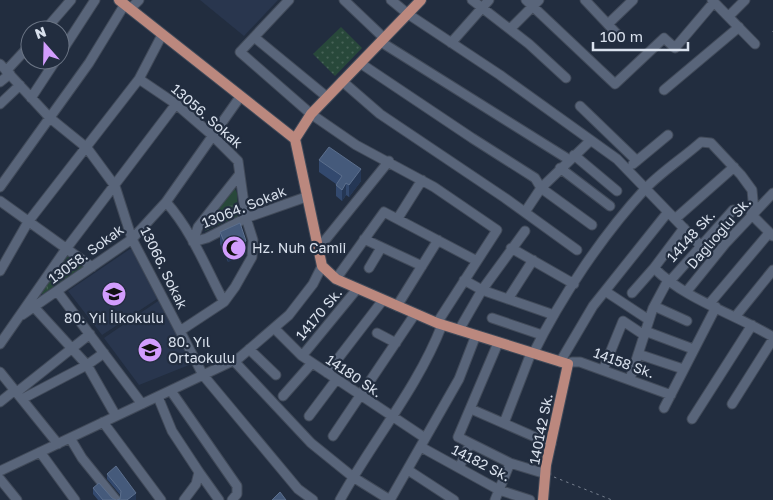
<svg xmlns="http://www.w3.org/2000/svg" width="773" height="500" font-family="'Golos Text',sans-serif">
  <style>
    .built { fill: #29364e }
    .grass { fill: url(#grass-dots) }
    .park { fill: url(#park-crowns) }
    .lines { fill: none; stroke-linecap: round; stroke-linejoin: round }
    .minor-casing { stroke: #414a59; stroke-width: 11 }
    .major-casing { stroke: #414a59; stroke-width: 12 }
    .path { stroke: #788190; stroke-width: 1; stroke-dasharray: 2.5 4; stroke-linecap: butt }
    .minor { stroke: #59657a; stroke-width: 9 }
    .major { stroke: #bb887e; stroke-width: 10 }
    .wall { fill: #33496e }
    .shaded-wall { fill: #253755 }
    .building { fill: #455a7b; stroke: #5c6f8d }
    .labels { text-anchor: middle; stroke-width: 4.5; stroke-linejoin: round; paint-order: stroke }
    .street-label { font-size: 14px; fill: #d9e1ed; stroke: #222d3f }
    .poi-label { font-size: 14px; fill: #d9e1ed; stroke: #222d3f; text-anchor: start }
  </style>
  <defs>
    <pattern id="grass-dots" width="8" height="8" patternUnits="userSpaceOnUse" patternTransform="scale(1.25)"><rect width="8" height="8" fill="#28483a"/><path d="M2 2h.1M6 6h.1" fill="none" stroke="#476257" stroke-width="1.8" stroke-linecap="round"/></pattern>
    <pattern id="park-crowns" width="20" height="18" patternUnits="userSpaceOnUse" patternTransform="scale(1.25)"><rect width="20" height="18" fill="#28483a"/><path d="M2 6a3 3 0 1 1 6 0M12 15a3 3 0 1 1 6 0" fill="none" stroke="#476257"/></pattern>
  </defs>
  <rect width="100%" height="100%" fill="#222d3f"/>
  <path class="built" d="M200,0H278L244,36Z
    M130,249L134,250L160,297L102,335L68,291Z
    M161,299L194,363L139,385L104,338Z"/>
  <path class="grass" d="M341,27L362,48L335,76L313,54Z"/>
  <path class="park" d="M234,187L237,193L238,216L205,231L204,224Z
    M69,255L84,266L43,294L40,293Z"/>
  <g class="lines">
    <defs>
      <path id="minor" d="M289,0L240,52L311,114L356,145L434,187L497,230L437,323
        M344,0L384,38
        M391,0L408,14L500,75L617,159L701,246
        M472,0L529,44L566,78
        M526,0L615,84L664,38L675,48L714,2
        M585,0L617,34
        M712,0L755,44
        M130,9L139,0
        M729,16L745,0
        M608,24L633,0
        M510,29L539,0
        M45,30L71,0
        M254,37L327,97
        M381,42L568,159
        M451,43L489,0
        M60,54L95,0
        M360,63L472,138L535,178L541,188L592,225
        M0,64L50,118L87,148L115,186L132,239L203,375L298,489L313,500
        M6,71L30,45
        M139,79L176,104L212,135L238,161L246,218L253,240L252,257L235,287L224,302L180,331
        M342,81L380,114L505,198L577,250
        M0,82L10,74
        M664,90L739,27
        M31,98L56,60
        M0,104L20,85
        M580,106L637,161
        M574,155L617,191
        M633,164L668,135
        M560,168L610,206
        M0,187L89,63L125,4
        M0,201L92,267
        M166,202C192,231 206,268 224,302
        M525,212L541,188L590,141
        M751,214L773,236
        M398,218L422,180
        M675,219L734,167
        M364,239L422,266
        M193,242L207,238L246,218L306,197
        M193,242L198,227L239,175
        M511,248L574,284
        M318,249L389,161
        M369,268L381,248
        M654,268L684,228
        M0,271L28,222L139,79L162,35
        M336,279L384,212L477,261
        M464,280L482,290L554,315
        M670,281L733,210
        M57,291L142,404
        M605,291L649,320
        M687,291L725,244L773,193
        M632,293L654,268C686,300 735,314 773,337
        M508,299L533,260
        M710,303L769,233
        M397,306L438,240
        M654,306L687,321
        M34,307L87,365L116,416
        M22,315L132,239L166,202L240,97
        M735,317L773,270
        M492,318L542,335
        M274,328L302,356L425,438
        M459,330L482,290L525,231
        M645,331L693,349
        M377,333L396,343
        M498,343L458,437L510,463L546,474
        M0,344L66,249L176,104
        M249,349L276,375
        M533,354C561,297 602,236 645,189C661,172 683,158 701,142L711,143L741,175L752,190L754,211
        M638,354L683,369
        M302,356L357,289
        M234,361L311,443L353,477L390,500
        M560,362L593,306L668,212
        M568,364L572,362H580L671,395
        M603,370L623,321L644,335
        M0,372L58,444
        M327,373L383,300
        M630,379L653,308L668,280
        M171,391L237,486V494L232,500
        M17,392L90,334
        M283,396L312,363
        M158,397L172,431L199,472L196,484L184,500
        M22,399L87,365L104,353
        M0,402L15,390
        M732,404L773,339
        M664,408L716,307
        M471,409L551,444
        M309,416L336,380
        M692,419L752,325
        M103,422L161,500
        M504,423L531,353
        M333,436L415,314
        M70,438L82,458L116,500
        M421,447L499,490L530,500
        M40,452L75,500
        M459,468L470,444
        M408,470L454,500
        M0,471L239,358L289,315L313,284L322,266
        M199,472L219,500
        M0,479L17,500
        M340,500C373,440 417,389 442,325
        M390,500L459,379L476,335
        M495,500L510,463"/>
      <path id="major" d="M119,0L295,139
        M421,0L311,114L295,139L322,266L336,279L437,323L568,364L546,465L543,500"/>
    </defs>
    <use href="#minor" class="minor-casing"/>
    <use href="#major" class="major-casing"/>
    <path class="path" d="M773,32V31
      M554,477L612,500"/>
    <use href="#minor" class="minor"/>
    <use href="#major" class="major"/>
  </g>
  <path class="wall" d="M319,160L361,181L349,197L346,195L342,201L336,196V184L319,172Z
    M220,232L246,253L228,262L220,244Z
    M107,474L136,499L135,500H117L120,499L121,496L107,479Z
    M93,488L112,498L116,500H98L93,494Z"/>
  <path class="shaded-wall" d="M361,169V181L349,197V185Z
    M346,183V195L342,201V190Z
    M246,241V253L228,262V251Z
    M136,493V499L135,500H127Z"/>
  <path class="building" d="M329,147L361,169L349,185L346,183L342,190L336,185L342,176L319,160Z
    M240,223L246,241L228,251L220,232Z
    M116,466L136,493L127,500H117L120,499L121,491L107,474Z
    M99,483L112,498L116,500H103L93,488Z
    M280,492L286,500H272Z"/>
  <defs>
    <symbol id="mosque-disc" viewBox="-11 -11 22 22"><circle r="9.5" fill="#d29dfd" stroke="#222d3f"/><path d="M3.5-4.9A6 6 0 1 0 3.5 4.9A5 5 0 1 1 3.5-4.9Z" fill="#111"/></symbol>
    <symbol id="school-disc" viewBox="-11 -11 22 22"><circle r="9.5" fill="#d29dfd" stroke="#222d3f"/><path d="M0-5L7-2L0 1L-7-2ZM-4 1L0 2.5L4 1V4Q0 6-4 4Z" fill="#111"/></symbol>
  </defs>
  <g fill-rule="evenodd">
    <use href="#mosque-disc" x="220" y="234" width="28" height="28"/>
    <use href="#school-disc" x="100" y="280" width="28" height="28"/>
    <use href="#school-disc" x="136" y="336" width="28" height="28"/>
  </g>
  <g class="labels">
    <g class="street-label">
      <text transform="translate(207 116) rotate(41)" y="5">13056. Sokak</text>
      <text transform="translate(244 207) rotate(-22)" y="5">13064. Sokak</text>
      <text transform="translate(719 233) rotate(-49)" y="5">Dağlıoğlu Sk.</text>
      <text transform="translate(691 236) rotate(-48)" y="5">14148 Sk.</text>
      <text transform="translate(86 254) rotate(-36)" y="5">13058. Sokak</text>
      <text transform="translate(164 268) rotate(64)" y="5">13066. Sokak</text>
      <text transform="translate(319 314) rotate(-50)" y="5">14170 Sk.</text>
      <text transform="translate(624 363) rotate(20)" y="5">14158 Sk.</text>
      <text transform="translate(354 376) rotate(34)" y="5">14180 Sk.</text>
      <text transform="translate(541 429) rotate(-79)" y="5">140142 Sk.</text>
      <text transform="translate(481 463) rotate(27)" y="5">14182 Sk.</text>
    </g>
    <g class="poi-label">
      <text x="252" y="253">Hz. Nuh Camii</text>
      <text x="114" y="323" text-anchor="middle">80. Yıl İlkokulu</text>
      <text x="168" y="347">80. Yıl<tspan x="168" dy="16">Ortaokulu</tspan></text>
    </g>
  </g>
  <g transform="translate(45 45) rotate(340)"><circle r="24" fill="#222d3f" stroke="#6b7585"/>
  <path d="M0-4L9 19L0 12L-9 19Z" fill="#d29dfd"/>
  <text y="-8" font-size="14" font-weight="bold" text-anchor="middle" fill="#d9e1ed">N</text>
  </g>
  <path d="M593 42v8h95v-8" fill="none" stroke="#d9e1ed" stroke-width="2.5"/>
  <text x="600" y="42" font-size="15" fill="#d9e1ed" stroke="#222d3f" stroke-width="4" paint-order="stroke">100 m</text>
</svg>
